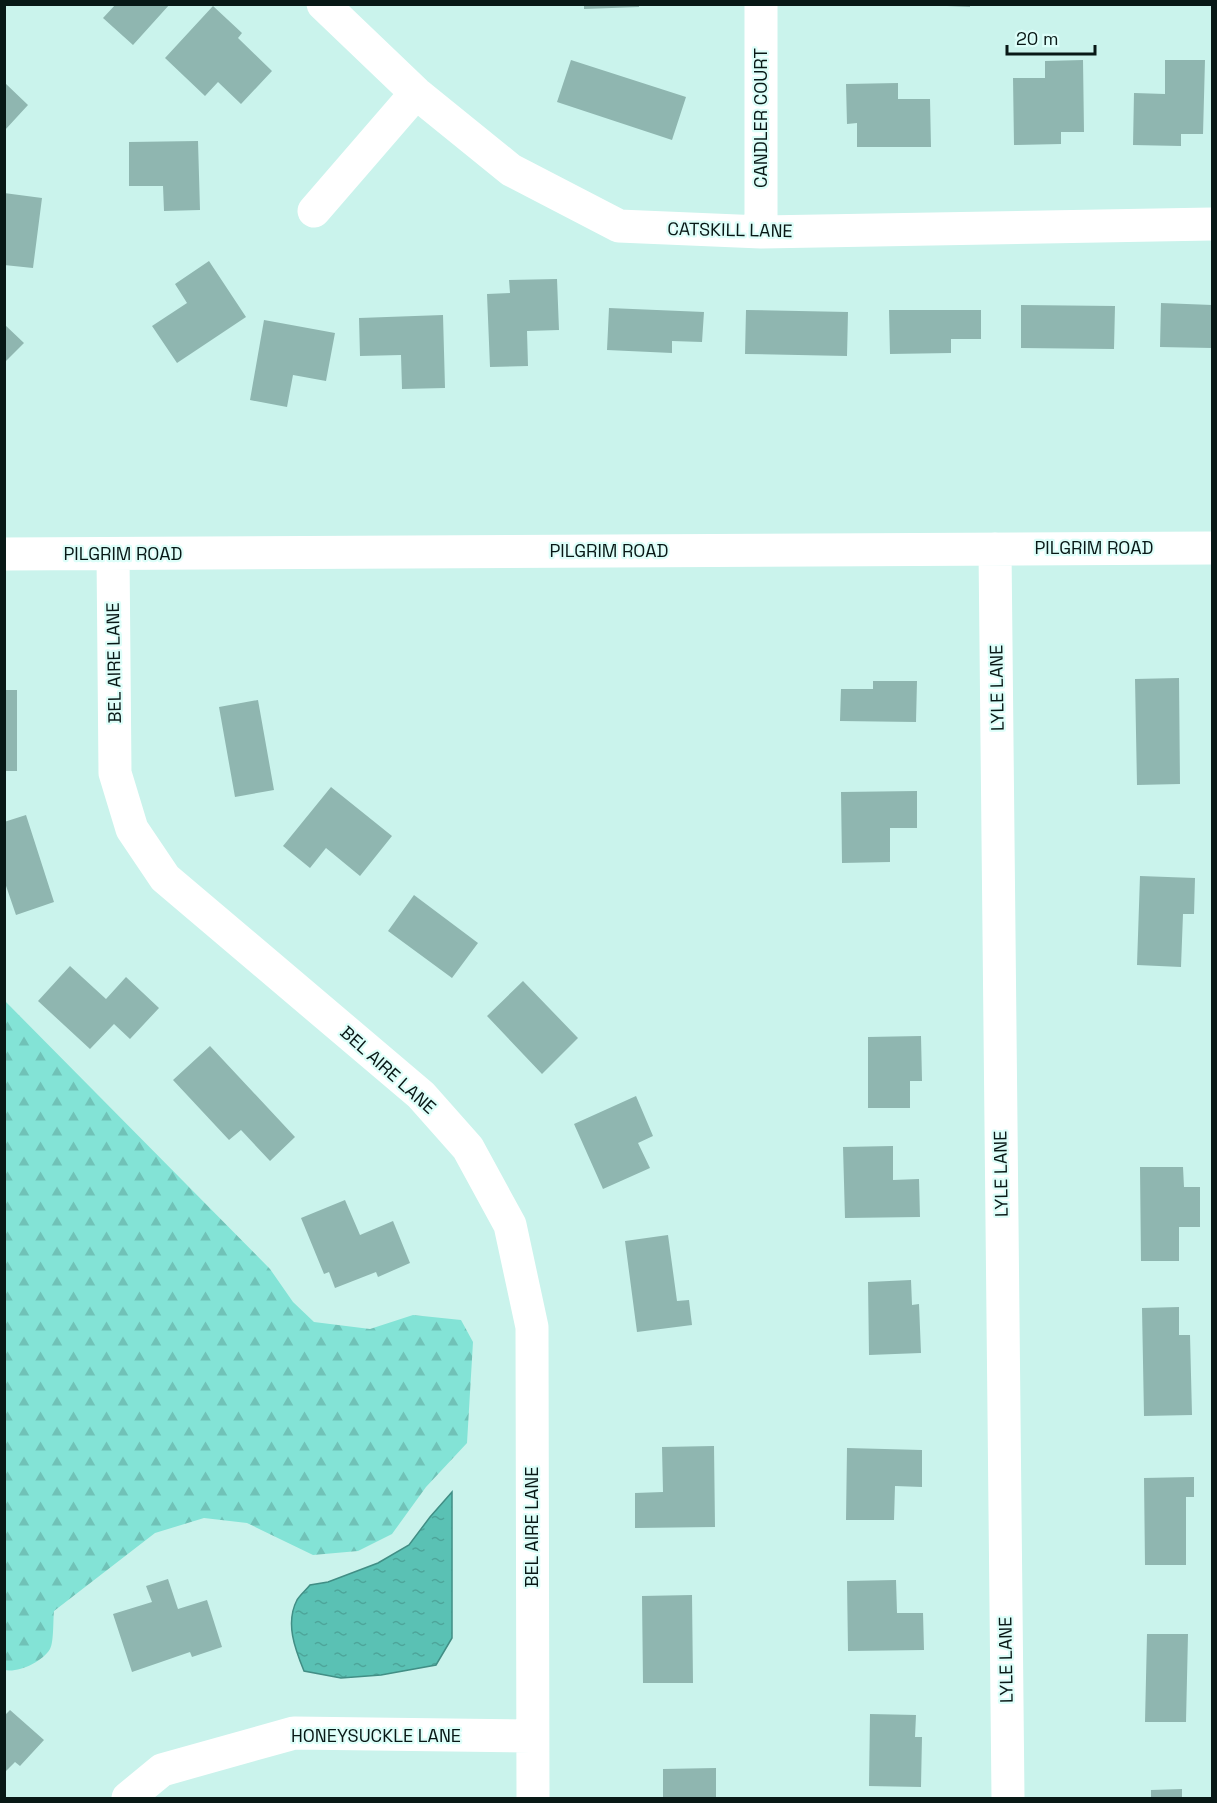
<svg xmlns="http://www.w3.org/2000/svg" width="1217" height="1803" font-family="'Space Grotesk',sans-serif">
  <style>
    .forest { fill: url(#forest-firs) }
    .water { fill: url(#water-ripples); stroke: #418e85; stroke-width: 1.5 }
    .building { fill: #8fb6b0 }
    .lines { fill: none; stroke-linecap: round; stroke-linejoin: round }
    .minor { stroke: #fff; stroke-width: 33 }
    .labels { text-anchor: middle; stroke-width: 4.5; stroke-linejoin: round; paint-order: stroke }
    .street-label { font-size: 18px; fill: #081816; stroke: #ddfef9 }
  </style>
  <defs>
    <pattern id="forest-firs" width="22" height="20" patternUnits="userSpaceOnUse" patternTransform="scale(1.5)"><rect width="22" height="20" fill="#83e3d6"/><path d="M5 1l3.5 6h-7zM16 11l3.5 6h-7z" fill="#70c2b7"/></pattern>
    <pattern id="water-ripples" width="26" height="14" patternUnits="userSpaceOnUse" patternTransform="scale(1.5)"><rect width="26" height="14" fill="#5ac1b4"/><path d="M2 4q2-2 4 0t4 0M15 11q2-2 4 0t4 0" fill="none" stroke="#4da59a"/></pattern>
  </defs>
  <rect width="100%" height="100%" fill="#caf3ec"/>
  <path class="forest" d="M4,1000L270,1269L293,1302L314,1322L370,1329L413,1315L461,1320L473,1342L467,1443L426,1487L392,1534L358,1551L313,1555L247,1523L204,1518L155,1533L54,1611C53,1620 54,1642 50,1649C42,1662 19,1673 4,1670Z"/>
  <path class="water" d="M452,1492V1638L436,1665L381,1675L341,1678L304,1671C295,1649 285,1623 297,1600C300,1595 306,1590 310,1585L328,1582L378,1563L409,1545L430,1517Z"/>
  <path class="building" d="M116,4H170L133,45L103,18Z
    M584,4H639V7L584,9Z
    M947,4H970V7L947,6Z
    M213,6L242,33L238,38L272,71L241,104L218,82L205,96L165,58Z
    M571,60L686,97L672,140L557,102Z
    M1083,60L1084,132H1061V144L1014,145L1013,78H1045V61Z
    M1165,60H1205L1203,134H1181V146L1133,145L1134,93L1165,94Z
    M5,83L28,105L5,130Z
    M898,83V99H930L931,147H857V123L847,124L846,84Z
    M198,141L200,210L164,211L163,186H129V142Z
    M4,193L42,198L33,268L4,265Z
    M209,261L246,317L177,363L152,326L187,303L175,284Z
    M557,279L559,330L527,331L528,366L490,367L487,294L510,293L509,280Z
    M1161,303L1212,305V348L1160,347Z
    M1021,305L1115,306L1114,349L1021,348Z
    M609,308L704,312L702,342L672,341V353L607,350Z
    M746,310L848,312L847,356L745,354Z
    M889,310H981V339H951V353L890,354Z
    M443,315L445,388L402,389L401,355L360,356L359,318Z
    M264,320L335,333L326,381L293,375L287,407L250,400Z
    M4,324L24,343L4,363Z
    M1179,678L1180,784L1137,785L1135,679Z
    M873,681H917L916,722L840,721L841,689H873Z
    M4,690H17V771H4Z
    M258,700L274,790L235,797L219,707Z
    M331,787L392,836L360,876L326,848L310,868L283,846Z
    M917,791V828H890V862L842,863L841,792Z
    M26,815L54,902L16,915L4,880V822Z
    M1140,876L1195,878L1194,914H1183L1181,967L1137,965Z
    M414,895L478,943L452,978L388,931Z
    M70,966L106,999L126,977L159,1008L130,1039L114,1024L90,1049L38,1001Z
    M523,981L578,1038L542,1074L487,1016Z
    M921,1036L922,1081H910V1108H868V1037Z
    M210,1046L295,1137L270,1161L241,1130L229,1140L173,1080Z
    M636,1096L653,1136L638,1143L650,1168L603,1189L574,1124Z
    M893,1146V1180L919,1179L920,1217L845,1218L843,1147Z
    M1140,1167H1183L1184,1187H1200V1227H1179V1261H1141Z
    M345,1200L360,1235L393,1221L410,1263L378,1277L376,1272L335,1288L329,1272L324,1274L301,1218Z
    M668,1235L677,1301L689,1300L692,1325L637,1332L625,1241Z
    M911,1280L912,1305L919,1304L921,1353L869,1355L868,1282Z
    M1179,1307V1335H1190L1192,1415L1144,1416L1142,1308Z
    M714,1446L715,1527L635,1528V1493L663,1492L662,1447Z
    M847,1448L922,1450V1487L895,1486L894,1520H846Z
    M1194,1477V1497H1186V1565H1145L1144,1478Z
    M168,1579L178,1609L207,1600L222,1647L192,1657L190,1652L132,1672L113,1614L152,1602L146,1586Z
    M896,1580L897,1613H923L924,1650L848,1651L847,1581Z
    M692,1595L693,1683H643L642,1596Z
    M1147,1634H1188L1186,1722H1145Z
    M10,1710L44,1740L20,1766L15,1762L4,1773V1716Z
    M870,1714L916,1715L915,1737H922L921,1787L869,1786Z
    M716,1768V1798H663V1769Z
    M1182,1789V1798H1151V1790Z"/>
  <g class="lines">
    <path class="minor" d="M323,4L416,93L511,170L619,226L761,232L1212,224
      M761,4V232
      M314,211L416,93
      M995,549L1008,1798
      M4,554L1212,548
      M113,554L115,773L132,829L165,878L421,1095L468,1148L510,1225L532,1327L533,1798
      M128,1798L162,1770L294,1733L532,1736"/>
  </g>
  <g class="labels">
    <g class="street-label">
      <text transform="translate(761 118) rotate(-90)" y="6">CANDLER COURT</text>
      <text transform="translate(730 230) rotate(1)" y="6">CATSKILL LANE</text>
      <text x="1094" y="554">PILGRIM ROAD</text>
      <text x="609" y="557">PILGRIM ROAD</text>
      <text x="123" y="560">PILGRIM ROAD</text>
      <text transform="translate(114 663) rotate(-91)" y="6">BEL AIRE LANE</text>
      <text transform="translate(997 688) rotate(-91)" y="6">LYLE LANE</text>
      <text transform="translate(388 1070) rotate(42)" y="6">BEL AIRE LANE</text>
      <text transform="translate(1001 1174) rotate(-91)" y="6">LYLE LANE</text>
      <text transform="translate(532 1527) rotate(-90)" y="6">BEL AIRE LANE</text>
      <text transform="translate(1006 1660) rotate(-91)" y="6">LYLE LANE</text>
      <text x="376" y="1742">HONEYSUCKLE LANE</text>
    </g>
  </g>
  <rect width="1217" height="1803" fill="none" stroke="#081816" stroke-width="12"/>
  <path d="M1007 45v9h88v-9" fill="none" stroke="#081816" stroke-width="3"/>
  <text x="1016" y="45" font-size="18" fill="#081816" stroke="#ddfef9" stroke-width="4.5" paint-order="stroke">20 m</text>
</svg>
